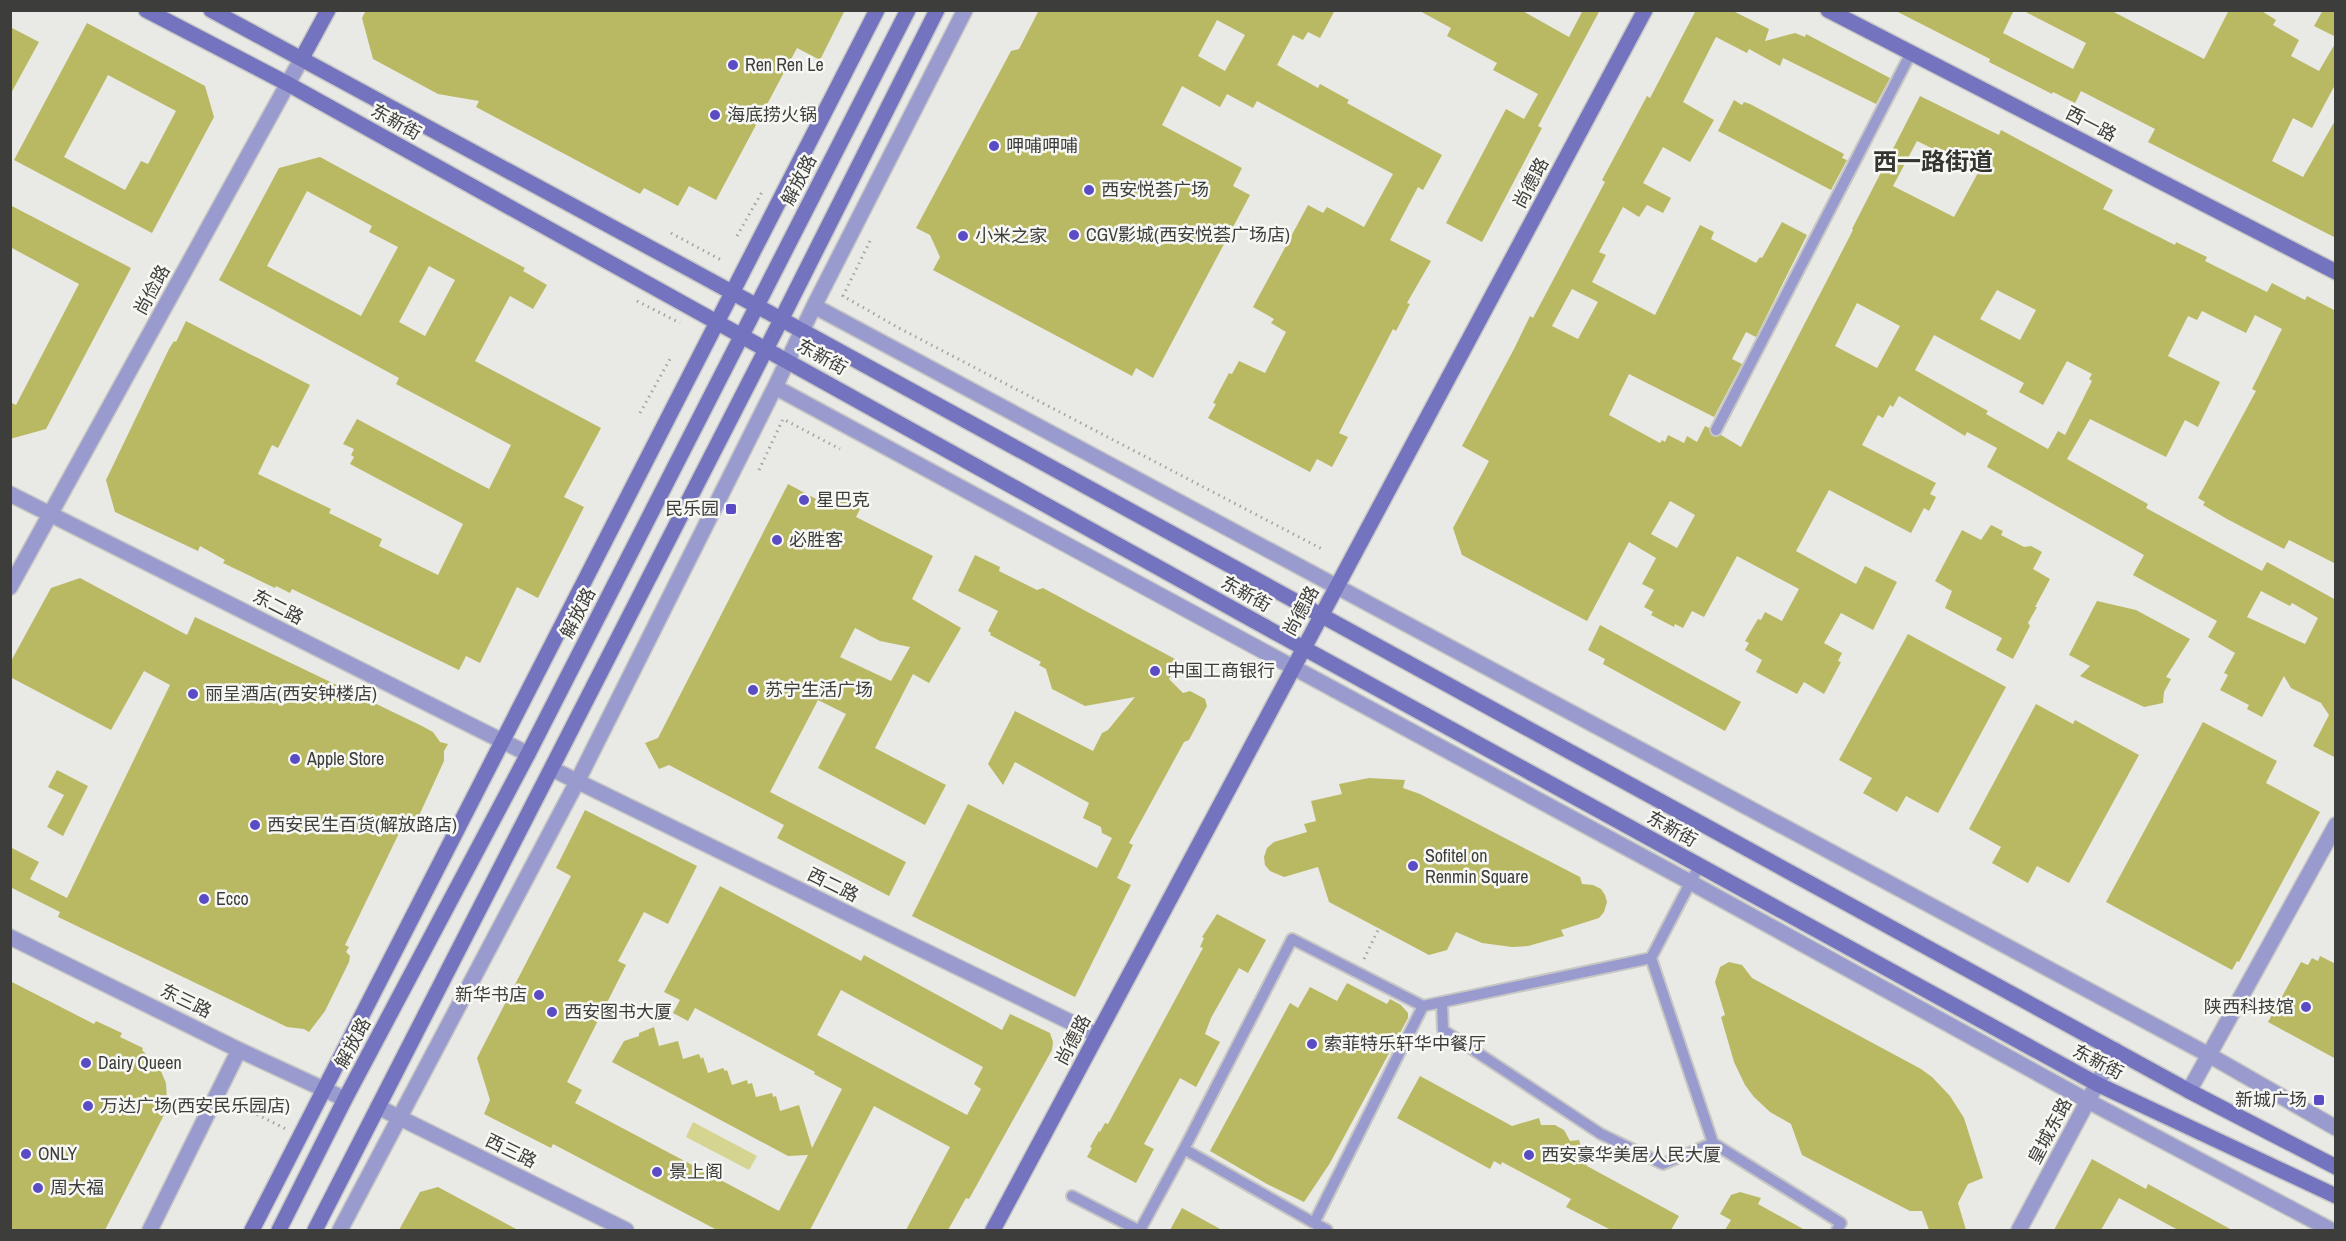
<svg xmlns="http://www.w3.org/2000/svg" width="2346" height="1241" font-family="'Archivo Narrow','Noto Sans SC',sans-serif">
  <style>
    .green { fill: #d5d491 }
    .building { fill: #bab963; fill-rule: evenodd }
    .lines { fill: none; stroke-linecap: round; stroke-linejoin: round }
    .lane-casing { stroke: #c7c7c4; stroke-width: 14 }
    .street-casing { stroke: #c7c7c4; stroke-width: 18 }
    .secondary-casing { stroke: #c7c7c4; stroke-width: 18 }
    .path { stroke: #a4a4a2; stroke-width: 3; stroke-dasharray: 1.5 4.5; stroke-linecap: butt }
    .lane { stroke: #999bcf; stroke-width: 10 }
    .street { stroke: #999bcf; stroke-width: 15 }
    .secondary { stroke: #7373bf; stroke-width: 15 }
    .poi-dot { fill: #594cc4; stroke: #f7f7f3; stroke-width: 2 }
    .labels { text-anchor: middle; stroke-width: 5; stroke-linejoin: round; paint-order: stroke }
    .poi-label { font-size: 18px; fill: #3d3d3c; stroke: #f7f7f3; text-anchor: start }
    .street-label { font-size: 18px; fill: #3d3d3c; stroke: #f7f7f3 }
    .district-label { font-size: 24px; font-weight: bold; fill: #343431; stroke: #f7f7f3 }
  </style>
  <rect width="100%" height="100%" fill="#e9e9e6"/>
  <path class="green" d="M693,1122L757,1156L749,1170L686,1137Z"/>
  <path class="building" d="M366,10H845L820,60L797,48L716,200L689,186L678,206L644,188L640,194L476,107L479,101L438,94L373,59L362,18Z
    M1039,10H1335L1320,38L1308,32L1303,40L1293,35L1277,65L1318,88L1320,84L1349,100L1347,103L1442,155L1423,190L1418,187L1390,240L1431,261L1407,303L1410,304L1396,331L1393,329L1339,433L1348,437L1332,467L1317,459L1310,472L1208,418L1216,404L1213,403L1229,373L1232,374L1239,361L1265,373L1286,332L1271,323L1274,319L1253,307L1308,205L1323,213L1327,207L1364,227L1393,174L1257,101L1253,108L1227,94L1220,107L1182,86L1162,125L1242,168L1233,186L1250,195L1153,378L1136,368L1132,376L933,270L940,257L930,235L916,228L1011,51L1019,49ZM1217,20L1245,35L1225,71L1198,56Z
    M1418,10H1521L1569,37L1583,10H1600L1538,126L1542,128L1482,242L1446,223L1506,109L1524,119L1538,94L1493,70L1497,63L1447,36L1451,28Z
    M1696,10H1731L1769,29L1765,41L1795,33L1805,37L1806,34L1890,78L1876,104L1783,58L1780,66L1749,49L1747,53L1716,37L1683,102L1714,120L1690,162L1663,147L1643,183L1671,198L1663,213L1647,205L1639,217L1623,207L1599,252L1606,255L1592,282L1655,315L1700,225L1714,232L1711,239L1756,263L1760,257L1762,258L1782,222L1807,235L1756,337L1746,332L1732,359L1742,364L1714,417L1629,374L1609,415L1660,443L1662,440L1665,442L1668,435L1684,443L1687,436L1697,442L1705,426L1709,428L1712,436L1721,435L1741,447L1853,230L1852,229L1920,96L1999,135L2001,130L2113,190L2103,209L2175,245L2176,242L2207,257L2205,261L2267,292L2272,283L2305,300L2307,296L2336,311V564L2289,540L2284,549L2227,519L2203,505L2205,502L2198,498L2256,391L2252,389L2282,329L2255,315L2246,333L2202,311L2197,320L2188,316L2168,356L2220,382L2198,427L2185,420L2166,457L2090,419L2067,459L2148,504L2146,508L2262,571L2267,562L2336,600V758L2313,746L2329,715L2321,703L2291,688L2284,676L2262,717L2247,709L2249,705L2220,690L2228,675L2224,673L2235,653L2208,637L2217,621L2133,575L2144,555L1987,467L1997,448L1967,432L1965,436L1899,396L1893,407L1890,405L1883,418L1878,415L1862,445L1936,483L1930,494L1936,497L1929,511L1924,508L1911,533L1829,490L1796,551L1856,584L1865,566L1897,582L1873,630L1841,613L1824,643L1842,653L1838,661L1841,662L1824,694L1804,682L1797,694L1756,672L1762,660L1745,650L1749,643L1745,641L1758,619L1761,620L1765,612L1782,621L1799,589L1737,556L1704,617L1692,611L1683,628L1675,624L1674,627L1651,615L1653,612L1644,607L1654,590L1642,584L1656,558L1629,542L1587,621L1462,555L1453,528L1489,461L1462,446L1514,349L1530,316L1533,318L1605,182L1602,180L1647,96L1650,98L1660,79ZM1917,141L1979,171L1954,217L1893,186ZM1572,289L1598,302L1578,339L1552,326ZM1997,290L2036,310L2020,340L1980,319ZM1857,303L1900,326L1877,368L1835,346ZM1934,335L2024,383L2019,392L2043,405L2067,361L2092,374L2089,379L2092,381L2065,435L2058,431L2048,449L1986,414L1988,411L1915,370ZM1670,501L1695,515L1677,548L1651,534ZM2261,591L2290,606L2292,603L2318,618L2305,644L2247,617Z
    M1894,10H2014L2003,33L2073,69L2086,43L2022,10H2110L2204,59L2229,10H2260L2276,20L2273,25L2299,40L2291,56L2319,71L2336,42V83L2312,128L2293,118L2272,161L2303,177L2336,119V238L2148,142L2155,129L2081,91L2075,103L2053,92L2052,94L1989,62L1990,59Z
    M2323,10H2336V37L2314,26Z
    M87,23L205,86L214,117L152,233L14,160ZM108,75L176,111L148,164L141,161L125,190L64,157Z
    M10,27L39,42L10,95Z
    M1734,100L1742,105L1744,102L1750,104L1844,154L1842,158L1847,160L1831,190L1718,131Z
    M320,157L525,268L523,271L547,285L533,309L510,296L475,361L601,428L564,497L584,507L538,598L517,587L480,663L466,656L459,670L292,589L290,593L276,586L275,588L223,563L225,560L200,546L198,551L115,512L106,480L169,349L174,341L176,342L186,321L310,385L278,448L272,445L258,474L331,509L329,513L382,539L379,546L438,575L463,524L350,464L354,457L351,455L354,449L343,444L357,419L489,489L511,445L396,384L399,378L219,280L279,168ZM307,191L372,226L369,232L398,247L361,316L267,266ZM429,266L455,280L425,336L399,322Z
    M10,205L131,268L46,429L10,439V402L16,405L79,284L10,247Z
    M788,484L831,507L837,496L860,509L856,517L933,556L912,599L961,628L929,683L913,674L875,748L946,785L925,825L818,768L846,714L818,700L770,792L906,862L889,896L777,838L784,825L669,765L659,769L645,743L658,738ZM855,628L880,641L910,647L891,681L840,657Z
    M1991,525L2003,531L2001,535L2024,547L2031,546L2042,552L2033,569L2050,579L2035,607H2037L2028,623L2030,626L2013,659L1996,650L2002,638L1945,608L1952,591L1935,581L1962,530L1981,540Z
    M975,555L1000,567L999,571L1037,590L1043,588L1175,659L1176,665L1169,679L1183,693L1190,691L1205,699L1207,706L1189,740L1184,742L1129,843L1133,845L1117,878L1131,885L1075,997L912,916L968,804L1097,868L1112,838L1102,833L1101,827L1083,818L1089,803L1015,762L1003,785L988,764L1015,711L1093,751L1102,733L1108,730L1135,697L1085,706L1052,689L1046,669L1039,665L1041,662L990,635L991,633L988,631L998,611L958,591Z
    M80,578L187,635L195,617L422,726L433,732L440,742L448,744L444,751V761L417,820L402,827L345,945L349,947L346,952L350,956L349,962L325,1011L309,1032L304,1029L287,1027L58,917L60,912L10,887V847L39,862L30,879L67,898L170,685L144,671L111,730L10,677V663L51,588Z
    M2097,601L2136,610L2190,639L2166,677L2171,679L2164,692L2163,703L2144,707L2080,676L2090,666L2069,655Z
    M1600,625L1741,702L1725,731L1603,664L1605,659L1588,650Z
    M1908,634L2006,687L1938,813L1906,796L1897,812L1863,793L1872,778L1839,760Z
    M2036,704L2073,724L2075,720L2139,755L2069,883L2037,866L2028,883L1992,863L2001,847L1969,829Z
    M2203,722L2277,761L2266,783L2320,812L2239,962L2237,961L2232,970L2106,902Z
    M57,770L88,786L63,836L47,827L64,795L48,787Z
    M1369,778L1405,780L1403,788L1420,794L1580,877L1582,884L1593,885L1601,889L1605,895L1607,902L1604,912L1599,918L1561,930L1564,936L1528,946L1512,947L1482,943L1456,932L1447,950L1429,955L1329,902L1318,867L1284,877L1270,871L1265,865L1264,857L1267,848L1274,842L1307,832L1304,824L1316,821L1311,801L1342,794L1339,784Z
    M585,810L697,866L668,924L644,912L618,961L626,965L567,1082L582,1090L575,1103L779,1211L808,1155L788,1156L612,1062L624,1041L639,1036V1033L654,1027L659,1046L678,1041L683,1059L699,1054L701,1059L703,1057L708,1073L723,1068L725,1071L727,1070L732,1085L747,1080L748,1084L752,1083L756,1097L772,1093L773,1097L776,1096L780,1111L799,1105L812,1148L842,1089L814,1074L815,1072L695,1008L688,1021L673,1013L680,1000L664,992L720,886L861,961L864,955L1002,1030L1010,1014L1050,1033L1053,1042L1052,1050L969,1199L966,1198L948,1230H906L950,1147L874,1106L810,1230H717L553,1144L551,1148L484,1114L490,1100L477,1058L571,876L556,868ZM841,990L983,1067L974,1084L981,1089L967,1115L817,1035Z
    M1217,914L1266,940L1248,973L1239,968L1211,1018L1205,1034L1220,1042L1196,1087L1180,1078L1144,1144L1154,1149L1136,1183L1087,1157L1092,1148L1090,1147L1099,1131L1100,1132L1105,1123L1108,1124L1203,948L1200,947L1204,938L1202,937Z
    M2320,956L2336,964V1059L2268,1022L2301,962L2308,965L2312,958L2318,961Z
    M1729,962L1742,965L1752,978L1921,1069L1932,1077L1950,1096L1964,1118L1983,1178L1968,1184L1958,1203L1966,1230H1929L1922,1211H1910L1802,1155L1791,1124L1770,1112L1754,1097L1745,1085L1734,1062L1721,1017L1725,1015L1715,982L1720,967Z
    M10,981L94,1024L96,1021L122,1033L120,1037L143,1048L142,1050L160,1069L166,1083L167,1101L163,1117L105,1230H10Z
    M1347,983L1387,1004L1390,999L1401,1005L1408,1013V1018L1330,1163L1304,1202L1267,1184L1210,1151L1290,1003L1298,1008L1310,987L1337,1001Z
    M1420,1076L1512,1126L1539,1118L1541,1125H1555L1564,1130L1570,1141L1579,1140L1587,1166L1679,1216L1671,1230H1611L1566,1207L1571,1199L1502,1162L1501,1165L1494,1161L1490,1169L1397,1118Z
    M2092,1159L2146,1189L2148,1184L2232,1230H2178L2119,1198L2101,1230H2054Z
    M438,1187L518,1230H399L420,1192Z
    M1740,1192L1761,1198L1758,1204L1805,1230H1725L1731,1220L1720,1214L1731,1195Z
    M1182,1208L1222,1230H1170Z"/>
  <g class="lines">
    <defs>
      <path id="lane" d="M1716,430L1911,53
        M1699,866L1651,958L1713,1143L1841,1223L1837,1230
        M1442,1002L1443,1030L1601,1134L1663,1164L1713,1143
        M1423,1006L1292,939L1184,1149L1314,1223L1423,1006L1651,958
        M1072,1196L1138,1230
        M1314,1223L1327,1230
        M1140,1230L1184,1149"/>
      <path id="street" d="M814,306L2209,1055L2336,1128
        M775,387L1690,882L2088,1101L2331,1230
        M10,494L528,754
        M10,587L302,58
        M552,769L1097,1035
        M10,937L239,1050L345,1099
        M2189,1091L2336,825
        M378,1107L626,1230
        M150,1230L239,1050
        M340,1230L577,782L775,387L814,306L965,10
        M2019,1230L2115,1050"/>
      <path id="secondary" d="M146,10L288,84L1278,634L2097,1084L2336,1196
        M211,10L693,271L2189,1091L2336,1167
        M1828,10L2336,272
        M302,58L328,10
        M252,1230L877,10
        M279,1230L345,1099L528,754L908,10
        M315,1230L781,320L937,10
        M993,1230L1645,10"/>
    </defs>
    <use href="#lane" class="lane-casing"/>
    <use href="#street" class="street-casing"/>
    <use href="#secondary" class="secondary-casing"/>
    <path class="path" d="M671,233L723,261
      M737,236L763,190
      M870,241L843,296L897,327L1324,550
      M637,301L680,323
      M640,413L670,359
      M759,470L783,419L840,449
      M1364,959L1379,928
      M230,1101L286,1129"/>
    <use href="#lane" class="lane"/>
    <use href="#street" class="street"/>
    <use href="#secondary" class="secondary"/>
  </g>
  <g class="poi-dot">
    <circle cx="733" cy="65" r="6"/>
    <circle cx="715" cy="115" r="6"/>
    <circle cx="994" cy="146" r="6"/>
    <circle cx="1089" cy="190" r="6"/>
    <circle cx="1074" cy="235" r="6"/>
    <circle cx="963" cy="236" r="6"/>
    <circle cx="804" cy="500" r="6"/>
    <rect x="725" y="503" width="12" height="12" rx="3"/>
    <circle cx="777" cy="540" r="6"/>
    <circle cx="1155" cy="671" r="6"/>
    <circle cx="753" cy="690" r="6"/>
    <circle cx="193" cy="694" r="6"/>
    <circle cx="295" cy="759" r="6"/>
    <circle cx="255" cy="825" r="6"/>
    <circle cx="1413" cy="866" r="6"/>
    <circle cx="204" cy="899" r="6"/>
    <circle cx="539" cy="995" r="6"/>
    <circle cx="2306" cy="1007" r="6"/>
    <circle cx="552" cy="1012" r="6"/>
    <circle cx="1312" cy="1044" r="6"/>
    <circle cx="86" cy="1063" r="6"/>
    <rect x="2313" y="1094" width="12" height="12" rx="3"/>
    <circle cx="88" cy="1106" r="6"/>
    <circle cx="26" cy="1154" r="6"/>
    <circle cx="1529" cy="1155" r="6"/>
    <circle cx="657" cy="1172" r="6"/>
    <circle cx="38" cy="1188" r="6"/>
  </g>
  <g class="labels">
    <g class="poi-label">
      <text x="745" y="71">Ren Ren Le</text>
      <text x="727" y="121">海底捞火锅</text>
      <text x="1006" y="152">呷哺呷哺</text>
      <text x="1101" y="196">西安悦荟广场</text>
      <text x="1086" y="241">CGV影城(西安悦荟广场店)</text>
      <text x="975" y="242">小米之家</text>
      <text x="816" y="506">星巴克</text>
      <text x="719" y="515" text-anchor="end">民乐园</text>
      <text x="789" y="546">必胜客</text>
      <text x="1167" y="677">中国工商银行</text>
      <text x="765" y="696">苏宁生活广场</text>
      <text x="205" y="700">丽呈酒店(西安钟楼店)</text>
      <text x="307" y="765">Apple Store</text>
      <text x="267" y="831">西安民生百货(解放路店)</text>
      <text x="1425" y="862">Sofitel on<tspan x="1425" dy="21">Renmin Square</tspan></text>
      <text x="216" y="905">Ecco</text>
      <text x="527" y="1001" text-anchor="end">新华书店</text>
      <text x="2294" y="1013" text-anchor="end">陕西科技馆</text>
      <text x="564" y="1018">西安图书大厦</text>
      <text x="1324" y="1050">索菲特乐轩华中餐厅</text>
      <text x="98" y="1069">Dairy Queen</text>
      <text x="2307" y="1106" text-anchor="end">新城广场</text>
      <text x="100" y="1112">万达广场(西安民乐园店)</text>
      <text x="38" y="1160">ONLY</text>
      <text x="1541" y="1161">西安豪华美居人民大厦</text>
      <text x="669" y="1178">景上阁</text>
      <text x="50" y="1194">周大福</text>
    </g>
    <g class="street-label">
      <text transform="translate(396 122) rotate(29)" y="6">东新街</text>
      <text transform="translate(2091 124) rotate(27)" y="6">西一路</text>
      <text transform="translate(799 180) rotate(-63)" y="6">解放路</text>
      <text transform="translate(1531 183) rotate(-62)" y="6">尚德路</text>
      <text transform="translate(152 290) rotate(-61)" y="6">尚俭路</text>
      <text transform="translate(822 357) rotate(29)" y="6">东新街</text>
      <text transform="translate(1246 594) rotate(29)" y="6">东新街</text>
      <text transform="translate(278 607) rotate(27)" y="6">东二路</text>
      <text transform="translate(1301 611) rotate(-61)" y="6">尚德路</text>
      <text transform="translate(578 613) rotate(-63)" y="6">解放路</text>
      <text transform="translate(1672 829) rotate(29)" y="6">东新街</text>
      <text transform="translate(833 885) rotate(26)" y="6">西二路</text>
      <text transform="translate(186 1001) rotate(26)" y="6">东三路</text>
      <text transform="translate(1073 1040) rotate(-62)" y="6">尚德路</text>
      <text transform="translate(353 1043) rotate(-62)" y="6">解放路</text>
      <text transform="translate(2098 1062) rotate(27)" y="6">东新街</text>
      <text transform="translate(2050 1131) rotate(-62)" y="6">皇城东路</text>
      <text transform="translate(511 1151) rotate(26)" y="6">西三路</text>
    </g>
    <g class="district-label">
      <text x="1933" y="170">西一路街道</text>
    </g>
  </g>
  <rect width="2346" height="1241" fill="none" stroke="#3d3d3c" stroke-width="24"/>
</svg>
